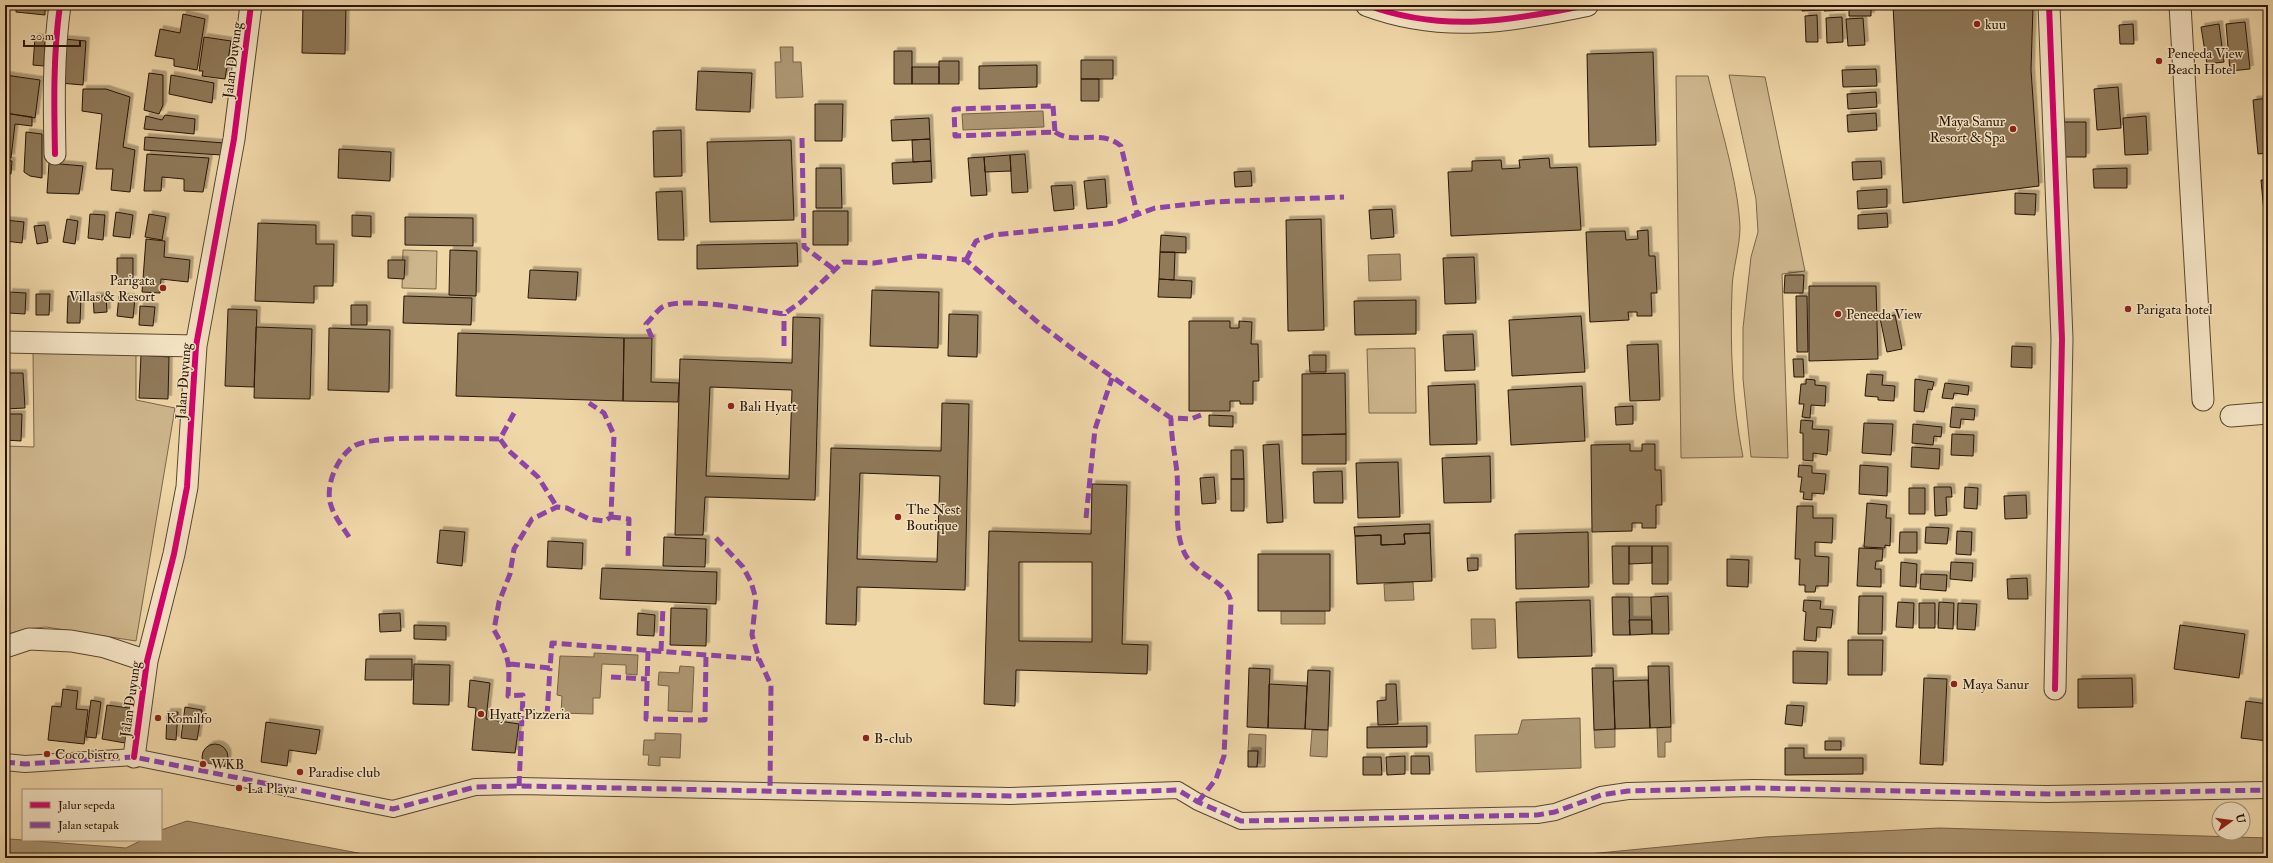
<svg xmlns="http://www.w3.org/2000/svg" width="2273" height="863" font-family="'IM FELL Double Pica',serif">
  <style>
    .green { fill: #ceb68c; stroke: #7b6649 }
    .water { fill: #ac9571; stroke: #776246 }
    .building { fill: #907a5a; stroke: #281506; fill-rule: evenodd; filter: url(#shadow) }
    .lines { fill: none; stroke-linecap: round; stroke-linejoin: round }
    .pedestrian-casing { stroke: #5a462e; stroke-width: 18 }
    .minor-casing { stroke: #5a462e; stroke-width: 23 }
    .tertiary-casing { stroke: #5a462e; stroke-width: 24 }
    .pedestrian { stroke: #f5e5c6; stroke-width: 16 }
    .minor { stroke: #f5e5c6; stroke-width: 21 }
    .tertiary { stroke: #f5e5c6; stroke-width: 22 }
    .quiet { stroke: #8e44ad; stroke-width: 5; stroke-dasharray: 10 5; stroke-linecap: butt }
    .cycleway-casing { stroke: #f5e5c6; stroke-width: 8 }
    .cycleway { stroke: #d6006c; stroke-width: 6 }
    .poi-dot { fill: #8f2418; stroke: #f5e5c6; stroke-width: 1.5 }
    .labels { text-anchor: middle; stroke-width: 3; stroke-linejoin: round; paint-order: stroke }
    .poi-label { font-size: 14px; fill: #281506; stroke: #f5e5c6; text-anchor: start }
    .street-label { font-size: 14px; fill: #281506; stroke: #f5e5c6 }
  </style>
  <defs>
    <filter id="shadow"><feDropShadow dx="3.5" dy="-3.5" stdDeviation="0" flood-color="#0004"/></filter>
  </defs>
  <rect width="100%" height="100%" fill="#f0d7a8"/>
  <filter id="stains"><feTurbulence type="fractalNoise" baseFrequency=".005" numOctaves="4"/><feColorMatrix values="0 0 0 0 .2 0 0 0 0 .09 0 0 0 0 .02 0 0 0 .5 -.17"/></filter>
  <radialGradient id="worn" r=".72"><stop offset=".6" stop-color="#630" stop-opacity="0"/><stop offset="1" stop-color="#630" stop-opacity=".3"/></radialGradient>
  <path class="green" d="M1729,75L1765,77L1805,271L1782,274L1788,458L1751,457L1743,379V328L1751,257L1758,232L1756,199Z
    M1676,76H1708C1719,122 1738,181 1740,227C1740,248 1732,270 1732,291C1730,345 1732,403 1743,457L1681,458Z
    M403,250L437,251L436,289L402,288Z
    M1415,348L1416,413H1369L1367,349Z
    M33,353L136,354V400L175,408L136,641L46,627L26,629L5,635V446L34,447Z"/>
  <path class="water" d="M780,47H793V62H801L803,97L776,98L775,62H781Z
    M1043,111L1044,127L963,130L962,114Z
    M1400,254L1401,280L1369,281L1368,255Z
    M1413,582L1414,600L1385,601L1384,584Z
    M1629,597H1651L1652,620H1629Z
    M1281,611H1325V624H1281Z
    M1471,619H1495L1496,648L1472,649Z
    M594,653L638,655L637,675L626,674V665L602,664L600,698H593V714L561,713L562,696L557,695L560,656L594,657Z
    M680,666L694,667L692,712L668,711L669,686L658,685L659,672L679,673Z
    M1580,718L1581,768L1476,772L1475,735L1518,734L1522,720Z
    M1671,727V742H1665V757H1658L1657,728Z
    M1615,729V747L1595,748L1594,730Z
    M1312,730H1328L1327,757L1310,756Z
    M655,733L681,734L680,758L660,757V766L648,765L649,755H643L644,740H655Z
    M1249,734L1266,735L1265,767H1257L1258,751H1248Z
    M187,821L385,858H5V836L9,839L23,840L126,848L142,840H161V830Z
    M1939,828L2268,838V858H1547L1765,837Z"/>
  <path class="building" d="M16,5H45V15L16,12Z
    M303,5H346L345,54L302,53Z
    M1802,5H1823V10L1802,11Z
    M1824,5H1848V10L1824,11Z
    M1849,5H1871V16H1849Z
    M1893,5L2033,6L2031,70L2039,186L1903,203Z
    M183,14L205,19L197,70L174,66V59L155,56L160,29L180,33Z
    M1817,15L1818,42H1806L1805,16Z
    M1842,17L1843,42L1827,43L1826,18Z
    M1863,18L1865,45L1848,46L1846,19Z
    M2245,22L2250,69L2230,71L2226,24Z
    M2133,24L2134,44H2120L2119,25Z
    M2219,24L2224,62L2207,64L2201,27Z
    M35,37L45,39L44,66L33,65Z
    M204,37L231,41L225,79L202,76L203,71H199Z
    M64,39L86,41L83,85L60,83Z
    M894,51H912V84H894Z
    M1653,52L1656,145L1589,147L1587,54Z
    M1081,60H1113V79H1081Z
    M939,61H959V84H939Z
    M1037,65V87L979,89V66Z
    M912,67H939V84H912Z
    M1876,69L1877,86L1843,87L1842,70Z
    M698,71L752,73L750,112L696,110Z
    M149,73L163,75V105L159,114L144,110Z
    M5,75L40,80L35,118L5,113Z
    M171,75L214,83L212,103L169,94Z
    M1081,79H1099V101H1081Z
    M2118,87L2121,128L2097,130L2094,89Z
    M83,89H106L130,97L123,147L135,150L130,192L111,190L113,169H96L102,114L82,111Z
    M1876,92L1877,107L1848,109L1847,94Z
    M2268,98V153L2258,154L2253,100Z
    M815,104H843L842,141H815Z
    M5,113L32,117V126L15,124L11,158L5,157Z
    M1876,113L1877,130L1848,132L1847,115Z
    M165,115L195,119L194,134L144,129L146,116L162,120Z
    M2146,116L2148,154L2125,155L2123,118Z
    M929,118L930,139L892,141L891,120Z
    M2060,122H2086V157H2059Z
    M681,130L682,176L654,177L653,131Z
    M26,132L42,134V178L30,176L24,172Z
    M145,137L224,143L222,155L144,150Z
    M930,139L931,161L913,162L912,140Z
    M791,140L794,220L710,222L707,142Z
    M339,149L391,152L390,181L338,178Z
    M147,154L209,158L203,192L184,191V179L162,177L161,191H144Z
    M1025,154L1028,192L1012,193L1010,155Z
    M1010,155L1011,171L985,172L984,157Z
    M984,157L987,195L971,196L968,158Z
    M1549,158L1550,168L1577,167L1581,230L1451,236L1448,172L1472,171V161L1501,160L1502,169L1520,168L1519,160Z
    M5,160L12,161L11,174L5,173Z
    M931,161L932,182L893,184L892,163Z
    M1881,161L1882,178L1853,180L1852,162Z
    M49,163L83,166L79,194L47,193Z
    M816,168H841L842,208H816Z
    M2127,168V188H2094L2093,169Z
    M1251,171L1252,186L1235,187L1234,172Z
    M1105,179L1107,207L1087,209L1084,181Z
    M2261,180H2268V222L2265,223Z
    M1072,185L1074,209L1054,211L1051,186Z
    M1887,189V207L1858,209L1857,191Z
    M682,191L684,240H658L656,192Z
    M2015,193L2036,194L2035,215L2015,214Z
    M1392,209L1394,237L1371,239L1369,210Z
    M813,211H848V245H813Z
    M116,212L133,215L130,238L113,236Z
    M1887,213L1888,227L1858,229V215Z
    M90,214L105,215L103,240L88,238Z
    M149,214L166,217L162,240L145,237Z
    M352,215L371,216V237L352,236Z
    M405,217L473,218V246L405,245Z
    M67,219L78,221L75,244L63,242Z
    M1321,219L1324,330L1288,331L1286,220Z
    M5,220L24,222L22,243L5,241Z
    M258,223L316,225V244H334L333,286H314V303L255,301Z
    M45,225L48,242L37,244L34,226Z
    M1648,230L1649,256H1655L1657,293H1651L1652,316H1637V312H1628L1629,320L1590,322L1586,232L1625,231L1626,240L1638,239L1637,231Z
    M1161,235L1186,237V253L1160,252Z
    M146,239L165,241L164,257L190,260L188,282L161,279L160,293L142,292Z
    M797,243L798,266L697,269V245Z
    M450,250L477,251L476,296L449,295Z
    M1160,252H1175L1174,280L1159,279Z
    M1474,257L1476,303L1445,304L1443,258Z
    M117,258H133V279H117Z
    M388,260H405L404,279L388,278Z
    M530,270L578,272L576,300L528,298Z
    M1785,275H1804L1803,293H1784Z
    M1159,279L1192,281L1191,298L1158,297Z
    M1809,286H1876L1878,359L1809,361Z
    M872,290L939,292L938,348L870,346Z
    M9,292L26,293L25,314L8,313Z
    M36,294H50L49,315H36Z
    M68,296H81L80,323H67Z
    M93,296H106L107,312L94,313Z
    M119,296L135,298L133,318L117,316Z
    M404,296L472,298L471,325L403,323Z
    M1796,296H1807L1808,352H1797Z
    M1416,300V334L1355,335L1354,301Z
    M351,305H367V325H351Z
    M140,306L155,307L153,326L139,325Z
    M228,309L257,310L254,387L225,386Z
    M949,314L978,315L977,357L948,356Z
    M1895,315L1902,349L1887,352L1880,318Z
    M1581,316L1585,372L1512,376L1509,320Z
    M793,317L820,318L815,500L705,497L703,535H675L680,359L792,363ZM710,387L792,390L789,479L706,476Z
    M1189,321H1230V328H1239V321L1252,322L1251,344H1258L1259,381H1253V404H1240V401H1230V411H1189Z
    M256,327L312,329L310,399L254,398Z
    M329,328L390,330L389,392L328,390Z
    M458,333L624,338L623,401L456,396Z
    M1473,334L1475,370L1445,371L1443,335Z
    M624,338H652L651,382L679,383L678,402L623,401Z
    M1658,344L1660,400L1630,401L1627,345Z
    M2012,346L2032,347V368L2011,367Z
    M141,355L169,357L168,399L139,398Z
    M1309,355H1326V372H1310Z
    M1793,359H1803L1804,377H1794Z
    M5,373H23L25,408L5,409Z
    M1345,373L1346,434L1302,435V374Z
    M1867,374L1883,375L1882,385L1895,386L1894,401L1878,400V397L1865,396Z
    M1806,379L1815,380V385L1826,386L1825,406L1811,405L1810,418L1802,417L1804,404H1799L1801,384H1806Z
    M1915,379L1934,382L1932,390L1928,389L1924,412L1914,411Z
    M1945,383L1969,386L1968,395L1954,393L1953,399L1942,398Z
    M1475,384L1477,444L1430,445L1428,386Z
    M1582,386L1585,441L1511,445L1508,390Z
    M942,403L969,404L965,590L857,587L856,625L826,624L831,448L941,451ZM860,473L940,476L937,562L857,559Z
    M1633,406V424L1616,425L1615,407Z
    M1952,407L1975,409L1974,420L1961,419L1960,428L1950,427Z
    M5,414H22L21,441L5,440Z
    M1209,415L1233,416V427L1209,426Z
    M1801,420L1813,421L1812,429L1829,430L1827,455L1813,453V461L1803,460V433H1800Z
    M1864,423L1893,424L1891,455L1862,453Z
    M1913,424L1942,427L1941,437L1934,436L1933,445L1912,443Z
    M1346,434V464H1302V435Z
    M1952,434L1974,435L1973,456L1951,455Z
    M1279,444L1283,522L1267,523L1263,445Z
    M1630,444V451H1642V444H1655V470H1661L1662,505H1656V528H1642V523H1632V531L1592,532L1591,445Z
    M1912,447L1940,449L1939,469L1911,467Z
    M1231,450H1243L1244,479H1231Z
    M1490,456L1491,502L1444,503L1442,458Z
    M1398,462L1400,517L1358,518L1356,463Z
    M1799,465L1812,466V473L1826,474L1824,494L1812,493V500L1803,499L1804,492H1800L1802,477H1798Z
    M1860,465L1888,467L1887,496L1859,494Z
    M1342,471L1343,503H1314L1313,472Z
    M1214,477L1216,503L1202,504L1200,478Z
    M1231,479H1244V511H1231Z
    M1092,484L1127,485L1122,644L1148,645L1147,674L1016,670L1015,706L984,704L989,531L1091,534ZM1019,562H1092V642L1019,641Z
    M1934,487H1951L1952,497H1946L1947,515L1935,516Z
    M1965,487L1978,488L1977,509L1964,508Z
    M1909,488H1925V514H1909Z
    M2026,495L2027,518L2005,519L2004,496Z
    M1867,503L1887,505L1886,518H1891L1890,546L1885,545V548L1864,547Z
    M1797,506H1813V518H1833L1832,543L1815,542V556L1829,557L1828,586H1816L1815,592H1805V585H1799L1800,559H1795Z
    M1430,524V533L1404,534L1405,544L1381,545V535L1355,536L1354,527Z
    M1926,527L1949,528L1947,544L1925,543Z
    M440,530L465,532L462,566L437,563Z
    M1957,531L1972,532L1971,555L1956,554Z
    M1588,532L1589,587L1516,589L1515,534Z
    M1900,532H1917V553H1899Z
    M1430,533L1432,581L1357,584L1355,536L1381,535V545L1405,544L1404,534Z
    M664,537L706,539L705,567L663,566Z
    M548,541L583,543L582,569L547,567Z
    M1612,546H1629V584H1613Z
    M1629,546H1652V563L1629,564Z
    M1652,546H1668V584H1652Z
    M1859,548L1883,549L1882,561H1876L1875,569H1881V587L1857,586Z
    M1258,554H1330V611H1258Z
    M1467,558H1478V570L1468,571Z
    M1727,559L1749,560L1748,587L1727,586Z
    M1901,562L1917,564L1916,587L1900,586Z
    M1951,562L1973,563L1972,581L1950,579Z
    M602,568L717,572L716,604L600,599Z
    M1921,574L1947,575L1946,591L1920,589Z
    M2027,578L2028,599H2008L2007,579Z
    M1668,596L1669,634H1652L1651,597Z
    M1859,596H1883L1882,634H1858Z
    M1612,597H1629L1630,635H1613Z
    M1590,600L1592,656L1518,658L1516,602Z
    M1804,600L1821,601L1820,609L1833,610L1831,628L1817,627L1816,641L1804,640L1806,612L1803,611Z
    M1898,602L1914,603L1913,628L1896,627Z
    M1939,602L1954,603L1953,629L1938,628Z
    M1919,603H1935V628H1919Z
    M1958,603L1977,604L1975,630L1957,629Z
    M671,608L707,609L706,646L670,645Z
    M400,613L401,631L380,632L379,614Z
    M638,613L655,615L654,636L637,635Z
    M1629,620H1652V634L1630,635Z
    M414,625L446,626V640L414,639Z
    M2180,625L2245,634L2239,678L2174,669Z
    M1848,640H1883L1882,675H1848Z
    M1793,651L1828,652L1827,684L1793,683Z
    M366,659H412V680H365Z
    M414,664L450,665L449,705L413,704Z
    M1648,666H1669L1671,727L1650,728Z
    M1249,668L1270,669L1268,728L1247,727Z
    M1592,668H1613L1615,729L1594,730Z
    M1308,670L1330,671L1328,730L1305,729Z
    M1924,678L1947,679L1943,765L1920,764Z
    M2132,678L2133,707L2078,708V679Z
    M470,680L490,683L486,719L519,724L515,753L472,750L476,708L468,707Z
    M1648,680L1650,728L1615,729L1613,681Z
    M1269,684L1307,686L1305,729L1268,728Z
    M1386,684H1396L1398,724L1378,725L1377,701L1386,700Z
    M63,689L78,691L76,709L88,710L84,744L48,740L52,706L61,707Z
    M91,700L101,702L96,738L86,737Z
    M2246,701L2268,704V741L2241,738Z
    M107,705L136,709L131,744L102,739Z
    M1787,705L1804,706L1802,726L1785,724Z
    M185,707L202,710L197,740L181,738Z
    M167,712H178L176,740L166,739Z
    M266,722L320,730L316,754L289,750L287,766L261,762Z
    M1427,726V747L1367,748V727Z
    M1825,741H1841V750H1825Z
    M202 757a13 13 0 1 1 26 0a13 13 0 1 1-26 0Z
    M1785,748H1804V758H1863V774L1785,775Z
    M1248,751H1258L1257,767H1248Z
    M1405,756V774L1387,775L1386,757Z
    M1411,756H1429L1430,774H1411Z
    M1363,757H1381L1382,775H1363Z"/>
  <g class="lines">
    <defs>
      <path id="pedestrian" d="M5,762L25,764L134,757L393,809L475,787L519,786L1010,796L1178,790L1198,802L1241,821L1537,815L1555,812L1601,795L1628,791L1754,788L2048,794L2268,790"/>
      <path id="minor" d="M2049,5L2062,339L2055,689
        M2180,5L2203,400
        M55,154C54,104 53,55 60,5
        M5,342L196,346
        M2231,416L2268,413
        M5,647L29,639L71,641L105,647L147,661
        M134,757L147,661L174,554L187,487L196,346L234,139L251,5"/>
      <path id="tertiary" d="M1367,5C1442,33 1511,21 1587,5"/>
    </defs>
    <use href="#pedestrian" class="pedestrian-casing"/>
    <use href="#minor" class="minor-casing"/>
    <use href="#tertiary" class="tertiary-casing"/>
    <use href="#pedestrian" class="pedestrian"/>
    <use href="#minor" class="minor"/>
    <use href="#tertiary" class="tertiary"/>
    <path class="quiet" d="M1053,106L1055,132L955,136L954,109Z
      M1055,132C1075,146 1101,128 1121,146L1137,213
      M802,138L804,247L835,270
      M966,260L976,241L993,235L1115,223L1155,208L1211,202L1344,197
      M652,338L646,324C651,319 656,312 661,308C678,295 761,311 784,314L801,302L843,262L874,263L921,256L966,260L1041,325L1078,353L1171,418
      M784,346V314
      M514,413L500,439L508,450L538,477L557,507
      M611,517L629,519L628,559
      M1086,518L1095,429L1112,378
      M349,537C342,526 333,515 330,502C326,483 338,456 354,446C372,434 474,439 500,439
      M716,538L743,567L751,582L756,599L752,635L759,659L771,685L770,791
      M648,651L646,719L705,720L706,655
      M661,651L663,607
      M510,664L550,668L552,643L759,659
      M611,677L647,679
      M547,716L550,668
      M5,762L25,764L134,757L393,809L475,787L519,786L1010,796L1178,790L1198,802L1241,821L1537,815L1555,812L1601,795L1628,791L1754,788L2048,794L2268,790
      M519,786L523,695L508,696C510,664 510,658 494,630L499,602L510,574L514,549L532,519L557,507L567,508L589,519L605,521L611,517L614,435L604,413L589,403
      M1198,802L1216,779L1224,756L1231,603C1229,581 1197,577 1185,554C1173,531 1179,498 1177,473C1175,454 1171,437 1171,418L1191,419L1201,415"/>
    <defs>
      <path id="cycleway" d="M1367,5C1442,33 1511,21 1587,5
        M2049,5L2062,339L2055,689
        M55,154C54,104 53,55 60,5
        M134,757L147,661L174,554L187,487L196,346L234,139L251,5"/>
    </defs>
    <use href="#cycleway" class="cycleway-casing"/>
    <use href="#cycleway" class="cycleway"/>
  </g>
  <g class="poi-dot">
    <circle cx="1977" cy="24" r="4"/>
    <circle cx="2159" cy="61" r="4"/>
    <circle cx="2013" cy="129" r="4"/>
    <circle cx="163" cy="288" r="4"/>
    <circle cx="2128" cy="309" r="4"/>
    <circle cx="1838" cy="314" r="4"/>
    <circle cx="731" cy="406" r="4"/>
    <circle cx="898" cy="517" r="4"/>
    <circle cx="1954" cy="684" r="4"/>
    <circle cx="481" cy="714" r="4"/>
    <circle cx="158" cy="718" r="4"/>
    <circle cx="866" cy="738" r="4"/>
    <circle cx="47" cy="754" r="4"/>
    <circle cx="203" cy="764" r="4"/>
    <circle cx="300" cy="772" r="4"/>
    <circle cx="239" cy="788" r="4"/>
  </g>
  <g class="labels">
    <g class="poi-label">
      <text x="1985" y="29">kuu</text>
      <text x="2167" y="58">Peneeda View<tspan x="2167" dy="16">Beach Hotel</tspan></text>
      <text x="2005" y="126" text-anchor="end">Maya Sanur<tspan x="2005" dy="16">Resort &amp; Spa</tspan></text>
      <text x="155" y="285" text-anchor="end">Parigata<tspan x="155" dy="16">Villas &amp; Resort</tspan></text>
      <text x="2136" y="314">Parigata hotel</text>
      <text x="1846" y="319">Peneeda View</text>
      <text x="739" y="411">Bali Hyatt</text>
      <text x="906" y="514">The Nest<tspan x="906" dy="16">Boutique</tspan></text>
      <text x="1962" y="689">Maya Sanur</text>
      <text x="489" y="719">Hyatt Pizzeria</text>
      <text x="166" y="723">Komilfo</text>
      <text x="874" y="743">B-club</text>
      <text x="55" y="759">Coco bistro</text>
      <text x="211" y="769">WKB</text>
      <text x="308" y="777">Paradise club</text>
      <text x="247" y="793">La Playa</text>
    </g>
    <g class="street-label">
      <text transform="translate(232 60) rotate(-83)" y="5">Jalan Duyung</text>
      <text transform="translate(183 381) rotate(-86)" y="5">Jalan Duyung</text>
      <text transform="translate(130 699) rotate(-82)" y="5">Jalan Duyung</text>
    </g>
  </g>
  <rect width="2273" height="863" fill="none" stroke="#f0d7a8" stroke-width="20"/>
  <rect x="6" y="6" width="2261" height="851" fill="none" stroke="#281506" stroke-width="2"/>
  <rect x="10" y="10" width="2253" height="843" fill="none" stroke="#281506"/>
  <rect x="22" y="789" width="140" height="52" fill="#f5e5c6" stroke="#a39279"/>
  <rect x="30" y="802" width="20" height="6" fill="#d6006c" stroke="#a39279"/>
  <text x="58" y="809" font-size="12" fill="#281506">Jalur sepeda</text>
  <rect x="30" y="822" width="20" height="6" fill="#8e44ad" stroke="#a39279"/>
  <text x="58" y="829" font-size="12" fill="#281506">Jalan setapak</text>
  <g transform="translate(2231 821) rotate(76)"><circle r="19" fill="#f5e5c6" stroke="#a39279"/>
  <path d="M0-3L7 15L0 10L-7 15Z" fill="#8f2418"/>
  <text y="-6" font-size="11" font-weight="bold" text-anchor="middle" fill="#281506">U</text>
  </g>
  <path d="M24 40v6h56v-6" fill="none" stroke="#281506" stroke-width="2"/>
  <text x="30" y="40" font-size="12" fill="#281506" stroke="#f5e5c6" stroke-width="3" paint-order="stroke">20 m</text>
  <rect width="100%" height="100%" filter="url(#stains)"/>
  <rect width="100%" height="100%" fill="url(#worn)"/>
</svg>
